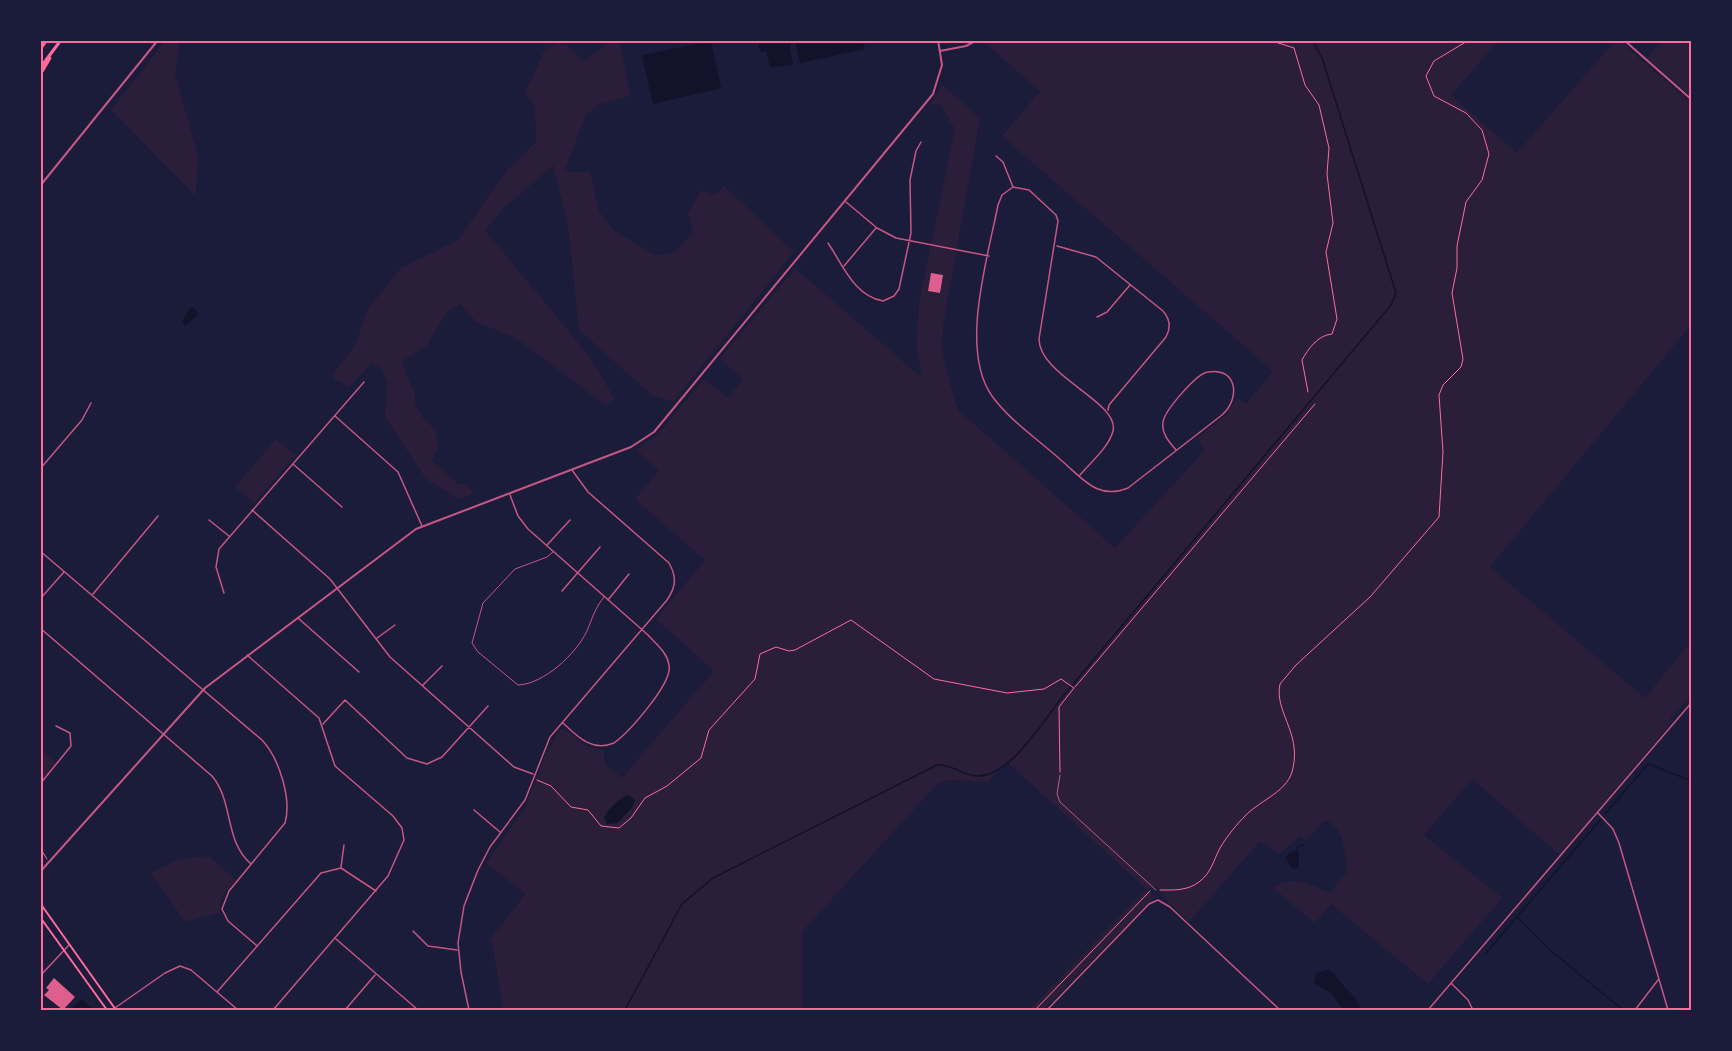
<svg xmlns="http://www.w3.org/2000/svg" width="1732" height="1051" font-family="Raleway,sans-serif">
  <style>
    .green { fill: #2a1e3b }
    .water { fill: #12122b }
    .lines { fill: none; stroke-linecap: round; stroke-linejoin: round }
    .stream { stroke: #12122b; stroke-width: 1.5 }
    .building { fill: #dd5f8e }
    .path { stroke: #ff6b9d; stroke-width: 1 }
    .service { stroke: #c65784; stroke-width: 1 }
    .minor { stroke: #c65784; stroke-width: 1.5 }
    .tertiary { stroke: #c65784; stroke-width: 2 }
    .secondary { stroke: #ff6b9d; stroke-width: 2 }
    .motorway { stroke: #ff6b9d; stroke-width: 3 }
    .neatline { fill: none; stroke: #ff6b9d; stroke-width: 2 }
  </style>
  <rect width="100%" height="100%" fill="#1b1b3a"/>
  <path class="green" d="M166,40L180,41L175,74L198,156L196,196L111,110Z
    M611,41H620L630,96L599,104L586,115L564,172H590L599,211L613,230L655,255L674,253L693,232L688,214L701,190L715,195L724,186L794,252L673,402L652,395L579,330L568,225L553,165L505,207L485,230L589,356L615,399L605,405L514,337L476,322L460,304L447,312L426,346L402,361L407,377L415,393V404L423,418L436,430L438,449L431,460L458,484H467L474,494L458,499L426,479L385,417L387,382L382,369L372,363L349,387L334,379L332,375L354,347L368,309L401,268L458,240L507,170L536,142L535,106L525,93L544,51L557,43L568,46L584,61Z
    M983,41H1498L1451,95L1517,153L1615,41H1620L1691,103V325L1490,567L1645,698L1691,641V697L1670,718L1673,721L1560,855L1472,779L1424,835L1502,898L1428,984L1331,904L1315,923L1273,888C1294,874 1309,884 1330,893L1347,872C1346,858 1344,822 1324,821L1306,841L1301,836L1279,854L1260,841L1189,922L1169,903L1156,886L1147,889L1155,897L1043,1010H1029L1146,889L1007,762L988,782L948,780L936,785L802,932V1010H503L492,942L489,940L526,894L486,863L525,808L546,753L560,730H566L586,746L604,750L605,764L622,778L714,671L656,619L705,560L635,499L659,471L636,450L656,436L704,379L728,398L743,379L720,359L795,268L922,378L916,345L919,302L954,133V128L940,104L929,105L942,85L980,118L943,326L942,345L945,366L958,410L1115,548L1205,450L1197,438L1227,414L1237,398L1246,404L1273,371L1002,136L1040,91Z
    M1662,41H1691V97L1647,58Z
    M276,439L296,455L254,503L235,487Z
    M41,749L57,764L41,784Z
    M209,856L236,880L221,897L219,913L185,922L151,873L179,859Z"/>
  <path class="water" d="M711,41L721,88L653,104L642,55Z
    M758,41H792L790,47L793,65L770,67L766,51L760,52Z
    M795,41H863L865,49L800,63Z
    M193,307L199,314L185,326L182,322L190,308Z
    M628,795L635,800L632,808L617,823L607,824L604,818C608,809 618,799 628,795Z
    M1293,851L1299,852V867L1293,869L1285,857Z
    M1327,970L1334,973C1341,987 1355,993 1360,1008L1343,1010L1331,993L1314,983L1317,973Z
    M82,999L94,1010H70L80,1000Z"/>
  <g class="lines">
    <path class="stream" d="M1605,814L1648,764L1692,781
      M1296,852L1298,847L1304,845
      M1518,918L1550,950L1623,1010
      M1485,954L1600,820
      M625,1010L682,904L713,878L937,765C953,764 963,776 977,776C1010,778 1045,718 1064,695L1391,305L1396,293L1391,277L1322,58L1312,40"/>
  </g>
  <path class="building" d="M931,273L943,275L940,293L928,291Z
    M54,978L75,997L63,1010L44,995L49,990L46,988Z"/>
  <g class="lines">
    <path class="path" d="M952,40L966,41
      M1269,40L1294,48L1305,85L1319,105L1329,148L1327,174L1333,223L1326,252L1337,319L1332,334C1318,335 1308,349 1302,360L1308,392
      M1075,687L1315,404
      M537,780L551,786L571,807L588,810L601,826L619,828L631,818L645,798L667,786L701,758L709,730L755,679L760,654L776,647L789,651L795,650L851,620L934,679L1007,693L1044,689L1061,679L1074,688L1059,707L1060,772
      M40,848L47,859
      M1160,890C1174,890 1187,891 1199,882C1212,872 1213,861 1220,848C1227,836 1237,824 1246,815C1262,799 1289,791 1293,768C1301,732 1274,711 1280,684L1296,665L1370,597L1439,517L1443,452L1439,395L1443,385L1461,367L1463,359L1452,293L1457,268V246L1466,202L1482,180L1489,154L1482,130L1466,113L1434,96L1426,76L1434,61L1469,40
      M1035,1010L1150,891"/>
    <path class="service" d="M553,552L547,557L515,569L483,603L472,643L478,652L518,685C544,684 576,654 587,631C592,619 595,608 604,597
      M1060,775L1057,794L1060,802L1156,890"/>
    <path class="minor" d="M996,156L1003,162L1013,187
      M846,202L877,228L896,238L989,256
      M828,243C843,265 854,296 883,301L894,296L899,289L911,233L910,180L916,151L921,142
      M1057,246L1096,257L1163,311C1170,319 1171,328 1166,337L1109,405L1108,410
      M844,266L876,228
      M1097,317L1107,312L1130,285
      M335,416L398,472L422,526
      M293,464L342,507
      M40,469L82,420L91,403
      M1080,475C1090,463 1109,447 1113,431C1120,402 1039,376 1039,339L1058,221L1056,215L1029,190L1013,187L1002,195L998,205C988,257 959,350 992,396C1010,421 1039,440 1062,461C1084,480 1098,500 1128,488L1222,415C1241,398 1237,367 1208,372C1197,373 1165,410 1163,422C1161,433 1169,442 1176,450
      M510,495L518,516L528,529L648,635C656,644 667,652 669,665C673,683 629,732 614,743C592,752 578,737 563,723
      M252,510L330,579L390,657L514,767L533,774
      M209,520L229,536
      M547,545L570,520
      M40,551L262,740C279,758 292,799 285,823L229,891L222,909L228,921L256,945
      M562,591L600,547
      M224,593L216,567L219,549L364,382
      M93,594L158,516
      M40,599L64,572
      M608,600L629,574
      M298,618L359,672
      M40,628L212,776C234,802 224,841 251,864
      M377,638L395,625
      M247,655L319,718L335,766L393,816L402,828L404,840L388,876L273,1010
      M423,685L442,666
      M323,724L345,700L407,758L427,764L442,757L488,706
      M40,784L71,746L70,733L56,726
      M474,810L500,832
      M1598,813L1613,829L1619,843L1668,1010
      M341,867L344,845
      M413,931L428,946L457,950
      M336,939L418,1010
      M40,976L69,945
      M1452,984L1468,1000L1473,1010
      M217,992L321,873L341,868L376,891
      M112,1010L165,973L180,966L191,970L238,1010
      M345,1010L375,975
      M469,1010L461,972L458,943L464,906L478,870L490,847L525,800L550,737L667,600C676,587 677,577 669,563L588,492L572,470
      M1047,1010L1149,904L1158,900L1170,907L1280,1010
      M1428,1010L1692,702
      M1635,1010L1658,980"/>
    <path class="tertiary" d="M1624,40L1692,100
      M940,51L966,46L977,40
      M40,186L158,40
      M40,872L205,688L416,529L631,447L654,432L933,94L942,65L938,40"/>
    <path class="secondary" d="M40,903L116,1010
      M40,917L107,1010"/>
    <path class="motorway" d="M40,49L47,40
      M40,68L61,40
      M40,75L50,58"/>
  </g>
  <rect width="1732" height="1051" fill="none" stroke="#1b1b3a" stroke-width="84"/>
  <rect x="42" y="42" width="1648" height="967" class="neatline"/>
</svg>
